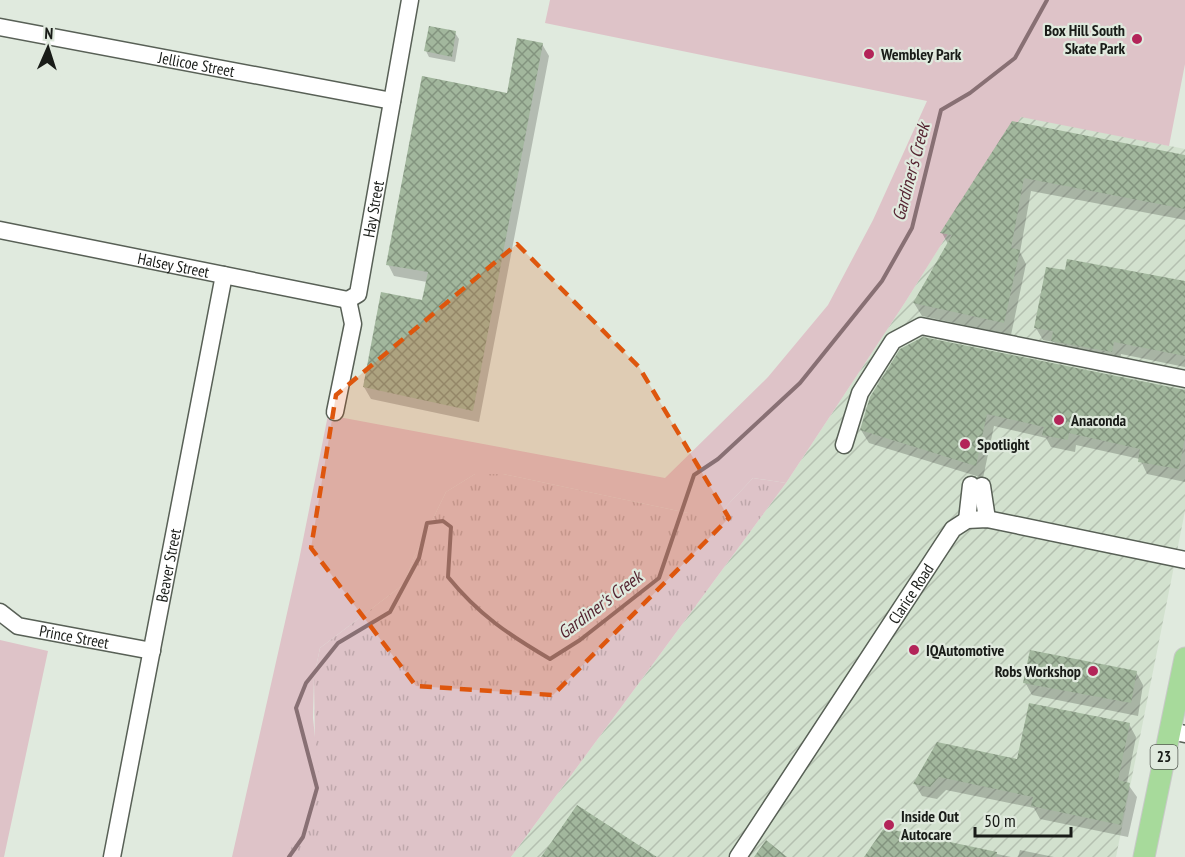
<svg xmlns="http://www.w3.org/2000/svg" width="1185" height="857" font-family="'PT Sans Narrow',sans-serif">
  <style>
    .industrial { fill: url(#industrial-furrows) }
    .grass { fill: url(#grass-tufts) }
    .green { fill: #dec3c8 }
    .shadow { fill: #0003 }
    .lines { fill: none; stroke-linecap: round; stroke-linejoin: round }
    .stream { stroke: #887074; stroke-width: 4 }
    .building { fill: url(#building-cross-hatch) }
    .minor-casing { stroke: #586056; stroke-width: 19 }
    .major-casing { stroke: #c8c9c8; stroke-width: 23 }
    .minor { stroke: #fff; stroke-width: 16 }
    .major { stroke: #a7da9b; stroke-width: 21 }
    .marked { fill: #de560d; fill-opacity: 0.2; stroke: #de560d; stroke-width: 4.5; stroke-dasharray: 12 8; stroke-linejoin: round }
    .poi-dot { fill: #b32459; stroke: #e0eade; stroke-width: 2 }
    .labels { text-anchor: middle; stroke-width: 4.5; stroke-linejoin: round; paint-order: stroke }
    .shield { fill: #e0eade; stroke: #555a53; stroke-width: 1.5 }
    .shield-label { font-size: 15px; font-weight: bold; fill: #191c18 }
    .poi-label { font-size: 16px; font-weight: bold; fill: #191c18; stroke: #e0eade; text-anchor: start }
    .street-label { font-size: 16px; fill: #191c18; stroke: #e0eade }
    .water-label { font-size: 18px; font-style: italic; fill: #552431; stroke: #e0eade }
  </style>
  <defs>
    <pattern id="industrial-furrows" width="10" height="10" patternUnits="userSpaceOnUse" patternTransform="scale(1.5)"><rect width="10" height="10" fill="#d2e1ce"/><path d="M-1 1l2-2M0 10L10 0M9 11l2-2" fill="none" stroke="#b4c0b0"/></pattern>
    <pattern id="grass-tufts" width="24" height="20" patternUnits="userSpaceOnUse" patternTransform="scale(1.5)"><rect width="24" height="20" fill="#dec3c8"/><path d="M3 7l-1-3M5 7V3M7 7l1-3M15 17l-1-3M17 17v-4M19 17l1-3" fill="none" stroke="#bea7ab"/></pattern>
    <pattern id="building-cross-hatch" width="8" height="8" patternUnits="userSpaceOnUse" patternTransform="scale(1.5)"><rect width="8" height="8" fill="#a2b79d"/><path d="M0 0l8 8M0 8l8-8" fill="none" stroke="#83947f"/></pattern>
  </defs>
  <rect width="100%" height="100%" fill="#e0eade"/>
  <path class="industrial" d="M1021,116L1185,149V511L1116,857H511L786,483L904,304Z"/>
  <path class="grass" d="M475,474H503L688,513H720L753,478L786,483L511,857H285L315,750L314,677L320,648L404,584L414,557L446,492Z"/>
  <path class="green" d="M550,0H1185V64L1169,146L1021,117L904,304L786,483L753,478L720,513H688L503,474H475L446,492L414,557L404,584L320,648L314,677L313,718L320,785L309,821L285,857H232L299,560L328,415L665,478L768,377L828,305L873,220L927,101L545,23Z
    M0,640L48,651L4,857H0Z"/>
  <path class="shadow" d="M455,33L459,39L455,62L429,57L426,51Z
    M542,44L549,56L479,422L371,399L364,387L423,302L427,282L394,276L388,264Z
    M1012,123L1185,157V220L1031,191L1020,252L1026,264L1011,335L922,316L914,303L948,244L942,233Z
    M1185,283V367L1121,354L1119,365L1060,354L1054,342L1043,340L1036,328Z
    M1185,391V482L1147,474L1140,459L1076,445L1075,452L1051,447L1046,438L994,426L983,478L869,443L861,430L871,398Z
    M1136,672L1143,685L1138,716L1032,695L1025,682Z
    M1129,724L1136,737L1127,783L1137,797L1128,837L1040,819L1034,808L946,790L937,799L922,796L915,784L938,744L1019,761Z
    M884,830L1011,857H866Z
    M1020,850L1054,857H1018Z"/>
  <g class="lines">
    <path class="stream" d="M289,857L303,837L317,788L296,708L306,683L338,643L390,612L419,558L427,523L443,521L451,527L448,577C479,615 509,635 550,659L580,640L659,578L694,475L718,459L800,383L882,281L912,228L941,110L970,93L1015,58L1047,0"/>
  </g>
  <path class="building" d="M429,26L456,31L452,57L424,51Z
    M517,38L543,43L473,411L363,387L381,292L422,300L428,272L386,265L422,76L507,93Z
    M1012,121L1185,155V209L1024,178L1011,248L1020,250L1004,323L913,303L952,235L940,233Z
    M1067,259L1185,281V356L1114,342L1112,352L1051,341L1053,331L1034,328L1046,267L1065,270Z
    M923,337L1185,390V437L1179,469L1138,462L1140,449L1069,433L1068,440L1042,435L1044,427L987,414L976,466L860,430L870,397L900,349Z
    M1030,650L1137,671L1131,703L1023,683Z
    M1029,703L1130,723L1118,780L1130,783L1121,825L1031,806L1033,797L939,777L930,787L913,784L937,742L1017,759Z
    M577,805L657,857H541Z
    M884,828L997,852L996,857H864Z
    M766,840L787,857H754Z"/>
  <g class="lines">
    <defs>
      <g id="minor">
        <path id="s1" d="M0,27L392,101"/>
        <path id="s2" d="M0,230L348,300"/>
        <path id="s3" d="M348,300L358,294L410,0"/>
        <path d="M335,412L353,324L348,300"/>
        <path d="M844,445L860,393L893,341L921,326L1185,379"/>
        <path d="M982,486L987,519"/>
        <path d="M967,520L971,485"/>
        <path id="s4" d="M0,612L18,626L152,651"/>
        <path d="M1170,731L1185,734"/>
        <path id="s5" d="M112,857L224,275"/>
        <path id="s6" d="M738,857L953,529L967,520L987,519L1185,560"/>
      </g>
      <path id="major" d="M1144,857L1185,658"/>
    </defs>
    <use href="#minor" class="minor-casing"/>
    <use href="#major" class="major-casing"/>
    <use href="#minor" class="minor"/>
    <use href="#major" class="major"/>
  </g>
  <path class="marked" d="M517,244L639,367L729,518L553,695L416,686L311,548L336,395Z"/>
  <g class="poi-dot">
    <circle cx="1137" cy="39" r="6"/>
    <circle cx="869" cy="54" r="6"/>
    <circle cx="1059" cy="420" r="6"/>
    <circle cx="965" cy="444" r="6"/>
    <circle cx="914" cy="650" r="6"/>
    <circle cx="1093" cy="671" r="6"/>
    <circle cx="889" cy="825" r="6"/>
  </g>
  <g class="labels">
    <rect class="shield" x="1150.5" y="745" width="27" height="24" rx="4.5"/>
    <g class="shield-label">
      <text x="1164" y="762">23</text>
    </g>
    <g class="poi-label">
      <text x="1125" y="36" text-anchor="end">Box Hill South<tspan x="1125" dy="18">Skate Park</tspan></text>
      <text x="881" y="60">Wembley Park</text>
      <text x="1071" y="426">Anaconda</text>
      <text x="977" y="450">Spotlight</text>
      <text x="926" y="656">IQAutomotive</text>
      <text x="1081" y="677" text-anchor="end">Robs Workshop</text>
      <text x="901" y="822">Inside Out<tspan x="901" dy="18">Autocare</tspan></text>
    </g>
    <g class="street-label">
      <text dy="6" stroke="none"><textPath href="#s1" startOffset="200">Jellicoe Street</textPath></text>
      <text dy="6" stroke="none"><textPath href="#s3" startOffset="98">Hay Street</textPath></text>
      <text dy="6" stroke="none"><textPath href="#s2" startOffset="177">Halsey Street</textPath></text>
      <text dy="6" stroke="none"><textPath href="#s5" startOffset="297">Beaver Street</textPath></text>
      <text dy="6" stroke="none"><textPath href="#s6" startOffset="315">Clarice Road</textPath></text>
      <text dy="6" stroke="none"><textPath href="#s4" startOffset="80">Prince Street</textPath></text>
    </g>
    <g class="water-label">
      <text transform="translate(911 172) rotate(-75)" y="6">Gardiner's Creek</text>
      <text transform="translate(600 605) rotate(-37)" y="6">Gardiner's Creek</text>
    </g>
  </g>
  <g transform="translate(48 48) rotate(3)" stroke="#e0eade" stroke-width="4.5" paint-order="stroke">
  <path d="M0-4.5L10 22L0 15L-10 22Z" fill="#191c18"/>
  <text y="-9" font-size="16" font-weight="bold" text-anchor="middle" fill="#191c18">N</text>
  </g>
  <path d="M975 827v9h96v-9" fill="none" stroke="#191c18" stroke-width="3"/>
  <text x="984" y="827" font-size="18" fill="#191c18" stroke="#e0eade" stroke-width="4.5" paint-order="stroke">50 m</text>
</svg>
